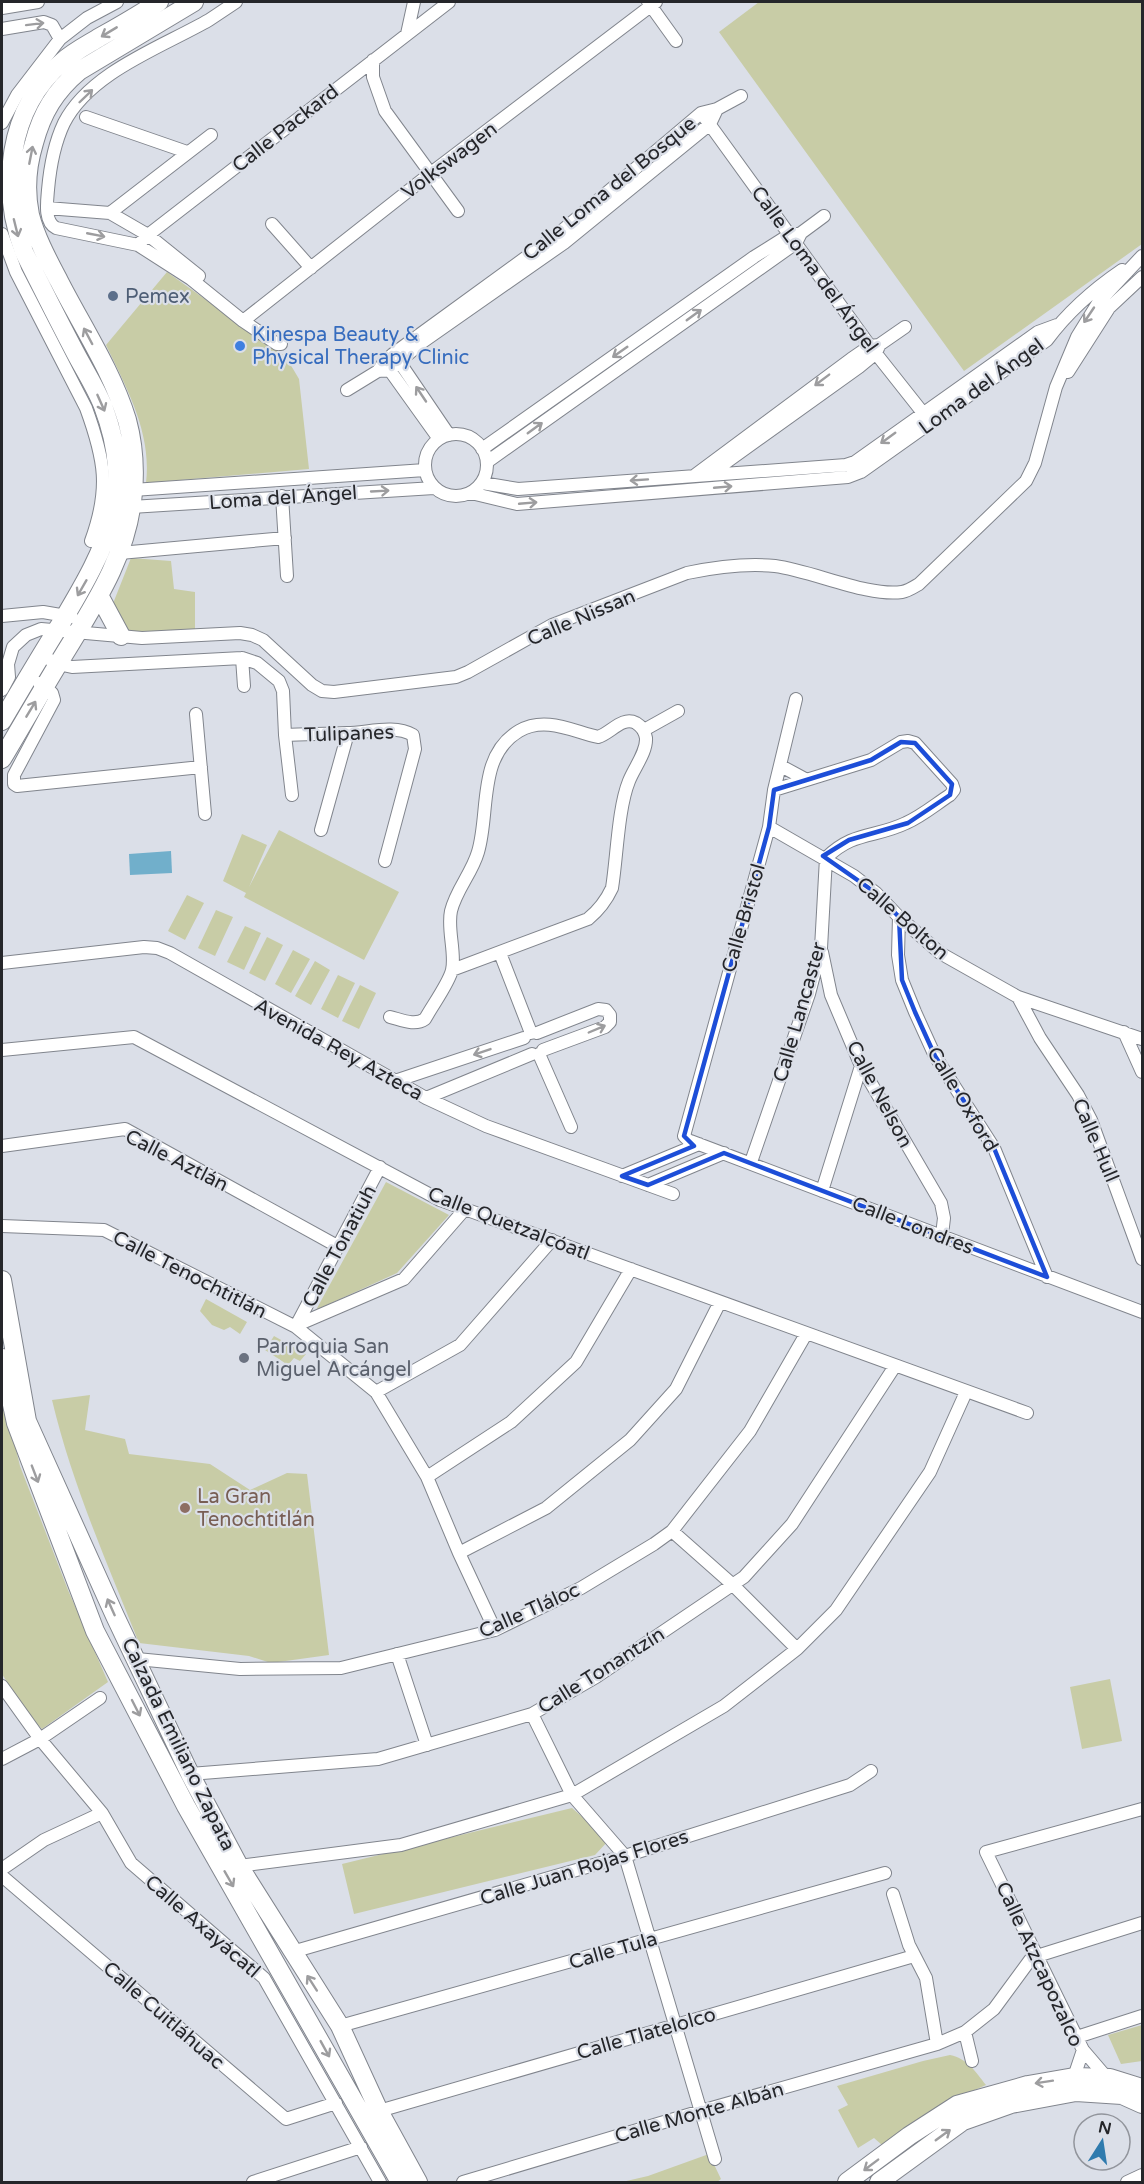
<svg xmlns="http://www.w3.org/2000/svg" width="1144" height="2184" font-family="'Varela Round',sans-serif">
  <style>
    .green { fill: #c8cca6 }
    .water { fill: #71afcb }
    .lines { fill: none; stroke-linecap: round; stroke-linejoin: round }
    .street-casing { stroke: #81858d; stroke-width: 14 }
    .primary-casing { stroke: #81858d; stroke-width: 20 }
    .street { stroke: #fff; stroke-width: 12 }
    .primary { stroke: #fff; stroke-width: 18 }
    .oneway { stroke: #9d9d9f }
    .marked { fill: none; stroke: #1d4ed8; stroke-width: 4.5; stroke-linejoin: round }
    .service-dot { fill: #5c6f8a; stroke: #dbdfe8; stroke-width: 2 }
    .shop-dot { fill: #3f7fe0; stroke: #dbdfe8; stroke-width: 2 }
    .worship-dot { fill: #6b7280; stroke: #dbdfe8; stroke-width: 2 }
    .education-dot { fill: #8d6e63; stroke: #dbdfe8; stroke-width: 2 }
    .labels { text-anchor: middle; stroke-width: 4.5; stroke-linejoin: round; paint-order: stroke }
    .street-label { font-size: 20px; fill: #25262a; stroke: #dbdfe8 }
    .service-label { font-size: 20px; fill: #4e5e75; stroke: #dbdfe8; text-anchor: start }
    .shop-label { font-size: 20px; fill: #366cbe; stroke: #dbdfe8; text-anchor: start }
    .worship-label { font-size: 20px; fill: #5b616d; stroke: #dbdfe8; text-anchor: start }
    .education-label { font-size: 20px; fill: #785e54; stroke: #dbdfe8; text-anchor: start }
  </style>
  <rect width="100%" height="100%" fill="#dbdfe8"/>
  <path class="green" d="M759,2H1142V244L964,371L719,32Z
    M167,272L286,357L299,379L309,469L146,483C152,433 127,389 106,345Z
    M131,558L171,561L174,589L195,592V632L135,636L117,625L112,606Z
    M279,830L399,892L364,960L244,897L246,893L223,881L242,834L267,845L249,887Z
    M187,895L204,903L185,940L168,931Z
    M216,910L233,917L215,956L198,948Z
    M245,926L261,933L244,970L227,962Z
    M267,937L283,945L265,981L249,973Z
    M293,950L310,959L291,993L275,984Z
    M315,961L330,970L311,1005L295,996Z
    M338,975L355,983L338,1018L321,1009Z
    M360,985L376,993L359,1029L342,1021Z
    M386,1182L449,1215L397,1273L316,1310Z
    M206,1299L247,1322L240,1334L230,1327L224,1330L212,1325L200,1311Z
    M274,1336L306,1354L300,1361L294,1358L288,1365L265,1350Z
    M2,1391L20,1466L68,1590L108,1682L42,1729L27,1714L2,1674Z
    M90,1395L85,1430L125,1439L129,1454L210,1464L250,1490L287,1473L307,1474L329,1655L271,1663L249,1656L139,1643C107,1563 72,1484 52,1400Z
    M1110,1679L1122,1741L1082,1749L1070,1687Z
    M572,1808L609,1840L595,1855L354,1914L342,1864Z
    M1142,2025V2061L1121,2064L1108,2035Z
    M950,2055C968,2059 975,2071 986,2085L968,2093L882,2145L874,2138L858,2148L838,2110L848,2105L837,2086L923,2061Z
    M709,2154L721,2179L717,2182H622L648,2176Z"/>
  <path class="water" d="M171,851L172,873L130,875L129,854Z"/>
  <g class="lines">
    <defs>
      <path id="street" d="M236,2C227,8 218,14 209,20C162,47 90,72 64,123C54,144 50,167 48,190C47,202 44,222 56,228L138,245L191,279L243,321L277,344H281
        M648,2L676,41
        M2,8L38,2
        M2,29L44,22L52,25L60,39
        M407,34L414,2
        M373,60V77L385,111L458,211
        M86,117L187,152
        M705,118L870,346L927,418
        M2,123L17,95L60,39L87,18L117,2
        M47,208L110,213L148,235L199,276
        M110,213L211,135
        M272,224L311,268
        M2,234L16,272L86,408C105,460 110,489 91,541
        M138,245L148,235L449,2
        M243,321L431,173L656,2
        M396,357L449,435
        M386,365L439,439
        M378,371L384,362L393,354L558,234L701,113L717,109L741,96
        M1068,372L1109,308L1142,277
        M347,390L378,371L390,370L421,343L564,243L710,124L717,109
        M425 465a31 31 0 1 1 62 0a31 31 0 1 1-62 0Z
        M482,449L754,257L789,235L797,234
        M487,462L796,243L801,233L824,216
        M714,471L859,367L876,353L879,346
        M695,475L851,359L870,346L879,345L905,327
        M482,483L518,489L846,465L855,462L1038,332L1057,325
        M133,490L425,470
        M471,493L517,504L848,477L861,472L1047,340C1067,313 1094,289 1122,270
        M282,496L287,576
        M131,507L434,488
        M120,553L285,538
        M2,616L43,612L72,617
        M41,655L58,664L72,667L242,658L257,663L279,681L283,691L285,735L292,795
        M242,658L244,686
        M39,683L52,693L54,700L14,775V784L17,786L201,767
        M2,690L9,677L8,664L13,647L26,635L41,629L142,638L240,633L252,635L263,640L312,685L322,691L334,692L456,677L468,672L552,625L687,573C716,567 746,563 775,566C813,571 868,597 902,592C908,591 914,587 919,584L1026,481L1035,463L1056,387L1077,337L1098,303L1142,256
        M796,699L774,790L769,827L684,1136L688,1140L1142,1312
        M196,714L205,814
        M644,730L678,711
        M285,735C306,734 326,734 347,733C367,733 394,724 413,735L415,749L385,861
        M781,766L805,779
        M769,827L854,876L876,893L899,917L940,953L1018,997L1142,1039
        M321,830L348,733
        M899,917L898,955L902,980L915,1012L935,1056L994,1148L1047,1277
        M822,952L831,995L861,1066L941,1203L944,1218L942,1235
        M500,953L531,1033
        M2,963L144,947L157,948L170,953L426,1098L486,1126L673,1194
        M1018,997L1040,1038L1078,1095L1091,1120L1142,1259
        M390,1017C402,1020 415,1026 425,1019C432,1006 449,983 452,970C456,954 447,929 451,911C456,890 472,873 478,852C490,812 477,756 519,731C545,716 572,731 598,737C611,733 622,716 636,723C641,726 645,732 646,738C647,752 634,768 629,781C618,808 617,857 612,888C606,901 599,910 588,919L452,970
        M1124,1032L1142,1072
        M537,1033L598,1009L606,1010L610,1015V1022L605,1027L543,1050
        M2,1050L134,1037L440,1200L1027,1413
        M539,1054L571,1127
        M395,1081L524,1038
        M426,1098L532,1054
        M2,1146L125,1129L339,1247
        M751,1162L809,994L821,948L826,858C853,831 875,838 906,823C922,816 936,804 950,795L954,790L952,784L915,743L908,741L901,742L871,760L774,790
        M622,1176L699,1144
        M648,1185L724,1153
        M822,1191L861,1066
        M2,1226L104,1230L296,1327L376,1392L427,1477L459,1553L495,1630
        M297,1325L404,1279L465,1209
        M296,1326L380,1167
        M376,1392L460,1345L552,1240
        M427,1477L511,1422L576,1362L631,1269
        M672,1531L733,1585L797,1649
        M459,1553L546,1508L630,1440L676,1389L720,1302
        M397,1654L427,1745
        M137,1659L240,1669L341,1668L495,1630L581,1588L654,1544L672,1531L750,1431L806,1334
        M2,1686L40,1739L102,1813L131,1863L264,1978L380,2182
        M532,1714L572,1795L625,1856L715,2159
        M2,1759L40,1739L100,1698
        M190,1774L378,1759L532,1714L596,1677L744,1577L792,1524L895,1366
        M239,1866L401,1845L572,1795L724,1706L797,1649L836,1610L930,1472L966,1392
        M2,1869L44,1840L102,1813
        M2,1876L286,2119L336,2103
        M893,1894L909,1945L926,1978L937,2044
        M292,1952L625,1856L850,1785L871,1771
        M340,2026L885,1873
        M965,2032L972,2061
        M1077,2037L1142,2016
        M1074,2077L1083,2050
        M1107,2078L1083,2050L986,1852L1142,1809
        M379,2111L914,1956
        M253,2182L361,2147
        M463,2182L701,2111L937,2044L965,2032L994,2009L1030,1960L1037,1956L1142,1923
        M1127,2182L1142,2175"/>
      <path id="primary" d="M100,597L121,636
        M2,721C22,687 42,653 63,620C107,546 136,493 103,406C96,388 85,371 76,354C58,320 41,286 24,252C0,188 7,110 62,62C73,52 87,45 100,37C120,26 140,14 159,2
        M2,759C21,727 40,694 60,661C92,608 128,557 133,492C135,469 133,442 127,420C112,371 82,326 59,281C48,260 36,238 30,215C25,191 27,166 34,143C42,113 55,91 79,71L194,2
        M2,1280L27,1421L115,1616L190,1774L239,1866L340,2026L379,2111L418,2182
        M2,1358L16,1423L95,1631L186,1806L400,2182
        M847,2182L909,2136L957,2105L1028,2085L1074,2077L1110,2078L1142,2088
        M879,2182L963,2121L1011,2104L1076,2092L1122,2095L1142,2104"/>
    </defs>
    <use href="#street" class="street-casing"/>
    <use href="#primary" class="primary-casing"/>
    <use href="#street" class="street"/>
    <use href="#primary" class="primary"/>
  </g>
  <defs><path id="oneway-shaft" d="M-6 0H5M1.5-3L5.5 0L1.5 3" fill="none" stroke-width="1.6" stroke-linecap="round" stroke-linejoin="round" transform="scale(1.5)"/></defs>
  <g class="oneway">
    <use href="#oneway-shaft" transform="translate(35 24) rotate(-7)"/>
    <use href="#oneway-shaft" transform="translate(109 32) rotate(149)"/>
    <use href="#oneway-shaft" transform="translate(86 96) rotate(-44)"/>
    <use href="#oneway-shaft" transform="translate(31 155) rotate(-79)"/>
    <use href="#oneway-shaft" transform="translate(16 228) rotate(76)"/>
    <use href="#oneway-shaft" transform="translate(96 235) rotate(11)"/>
    <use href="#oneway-shaft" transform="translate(694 315) rotate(-36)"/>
    <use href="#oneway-shaft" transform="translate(1089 315) rotate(124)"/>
    <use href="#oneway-shaft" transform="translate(88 336) rotate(-118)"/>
    <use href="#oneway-shaft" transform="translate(620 352) rotate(145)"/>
    <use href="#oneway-shaft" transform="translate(822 380) rotate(143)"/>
    <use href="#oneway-shaft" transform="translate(421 394) rotate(-124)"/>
    <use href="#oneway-shaft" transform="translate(101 403) rotate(66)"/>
    <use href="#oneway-shaft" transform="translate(535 428) rotate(-36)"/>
    <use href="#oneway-shaft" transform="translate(888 438) rotate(144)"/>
    <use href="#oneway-shaft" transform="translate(639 480) rotate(176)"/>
    <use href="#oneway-shaft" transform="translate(723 487) rotate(-5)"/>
    <use href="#oneway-shaft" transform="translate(380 491) rotate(-3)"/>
    <use href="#oneway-shaft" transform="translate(528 503) rotate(-5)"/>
    <use href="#oneway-shaft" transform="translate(82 588) rotate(120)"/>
    <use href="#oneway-shaft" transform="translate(31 709) rotate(-59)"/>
    <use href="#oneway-shaft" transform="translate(597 1029) rotate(-23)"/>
    <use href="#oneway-shaft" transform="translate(482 1052) rotate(161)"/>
    <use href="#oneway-shaft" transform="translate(35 1474) rotate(69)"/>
    <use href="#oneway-shaft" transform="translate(111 1607) rotate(-114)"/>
    <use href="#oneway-shaft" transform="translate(136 1708) rotate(63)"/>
    <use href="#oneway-shaft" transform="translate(229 1879) rotate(60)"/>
    <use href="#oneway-shaft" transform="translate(312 1983) rotate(-123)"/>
    <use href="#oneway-shaft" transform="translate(325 2049) rotate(61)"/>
    <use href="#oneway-shaft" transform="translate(1044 2082) rotate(171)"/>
    <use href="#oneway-shaft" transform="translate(943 2135) rotate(-36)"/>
    <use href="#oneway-shaft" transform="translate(871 2165) rotate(143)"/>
  </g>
  <path class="marked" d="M901,742L915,743L952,784L950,795L908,823L849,840L823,856L876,893L899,917L902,980L915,1012L935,1056L994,1148L1047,1277L724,1153L648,1185L622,1176L694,1146L684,1136L769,827L774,790L871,760Z"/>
  <circle class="service-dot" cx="113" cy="296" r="6"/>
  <circle class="shop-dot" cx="240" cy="346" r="6"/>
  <circle class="worship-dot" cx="244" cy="1358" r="6"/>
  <circle class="education-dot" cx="185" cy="1508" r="6"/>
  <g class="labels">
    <g class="street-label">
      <text transform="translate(285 128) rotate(-38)" y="7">Calle Packard</text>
      <text transform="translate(449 160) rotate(-37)" y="7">Volkswagen</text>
      <text transform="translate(609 188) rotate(-39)" y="7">Calle Loma del Bosque</text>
      <text transform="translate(815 269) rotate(54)" y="7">Calle Loma del Ángel</text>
      <text transform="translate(981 386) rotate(-36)" y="7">Loma del Ángel</text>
      <text transform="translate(283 497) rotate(-4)" y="7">Loma del Ángel</text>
      <text transform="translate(581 617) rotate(-23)" y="7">Calle Nissan</text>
      <text transform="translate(349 733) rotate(-2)" y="7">Tulipanes</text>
      <text transform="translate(743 918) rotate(-74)" y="7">Calle Bristol</text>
      <text transform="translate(903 918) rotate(41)" y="7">Calle Bolton</text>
      <text transform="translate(799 1012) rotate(-74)" y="7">Calle Lancaster</text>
      <text transform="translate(339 1049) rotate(29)" y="7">Avenida Rey Azteca</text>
      <text transform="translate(880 1094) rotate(62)" y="7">Calle Nelson</text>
      <text transform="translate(963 1099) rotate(59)" y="7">Calle Oxford</text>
      <text transform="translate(1096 1140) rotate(67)" y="7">Calle Hull</text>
      <text transform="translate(177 1160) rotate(27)" y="7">Calle Aztlán</text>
      <text transform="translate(509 1223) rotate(21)" y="7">Calle Quetzalcóatl</text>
      <text transform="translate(913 1225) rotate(21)" y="7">Calle Londres</text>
      <text transform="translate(339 1246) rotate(-62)" y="7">Calle Tonatiuh</text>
      <text transform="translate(190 1274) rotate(27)" y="7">Calle Tenochtitlán</text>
      <text transform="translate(529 1610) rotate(-24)" y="7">Calle Tláloc</text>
      <text transform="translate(601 1670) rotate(-32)" y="7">Calle Tonantzín</text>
      <text transform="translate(179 1744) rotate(64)" y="7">Calzada Emiliano Zapata</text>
      <text transform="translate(584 1867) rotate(-17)" y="7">Calle Juan Rojas Flores</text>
      <text transform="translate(203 1926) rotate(41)" y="7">Calle Axayácatl</text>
      <text transform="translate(613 1950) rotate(-16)" y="7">Calle Tula</text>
      <text transform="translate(1040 1964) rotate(65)" y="7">Calle Atzcapozalco</text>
      <text transform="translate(164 2015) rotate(41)" y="7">Calle Cuitláhuac</text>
      <text transform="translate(646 2033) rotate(-16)" y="7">Calle Tlatelolco</text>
      <text transform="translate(699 2112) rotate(-16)" y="7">Calle Monte Albán</text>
    </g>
    <g class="service-label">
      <text x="125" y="303">Pemex</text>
    </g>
    <g class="shop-label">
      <text x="252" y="341">Kinespa Beauty &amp;<tspan x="252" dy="23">Physical Therapy Clinic</tspan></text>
    </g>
    <g class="worship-label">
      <text x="256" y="1353">Parroquia San<tspan x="256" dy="23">Miguel Arcángel</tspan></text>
    </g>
    <g class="education-label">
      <text x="197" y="1503">La Gran<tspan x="197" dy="23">Tenochtitlán</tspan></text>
    </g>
  </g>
  <rect width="1144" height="2184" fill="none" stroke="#25262a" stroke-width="6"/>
  <g transform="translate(1102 2142) rotate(12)"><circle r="28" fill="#dbdfe8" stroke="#92959c" stroke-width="1.5"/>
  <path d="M0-4.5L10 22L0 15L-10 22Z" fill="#2f7bae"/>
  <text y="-9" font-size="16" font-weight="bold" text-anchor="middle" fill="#25262a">N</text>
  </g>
</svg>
